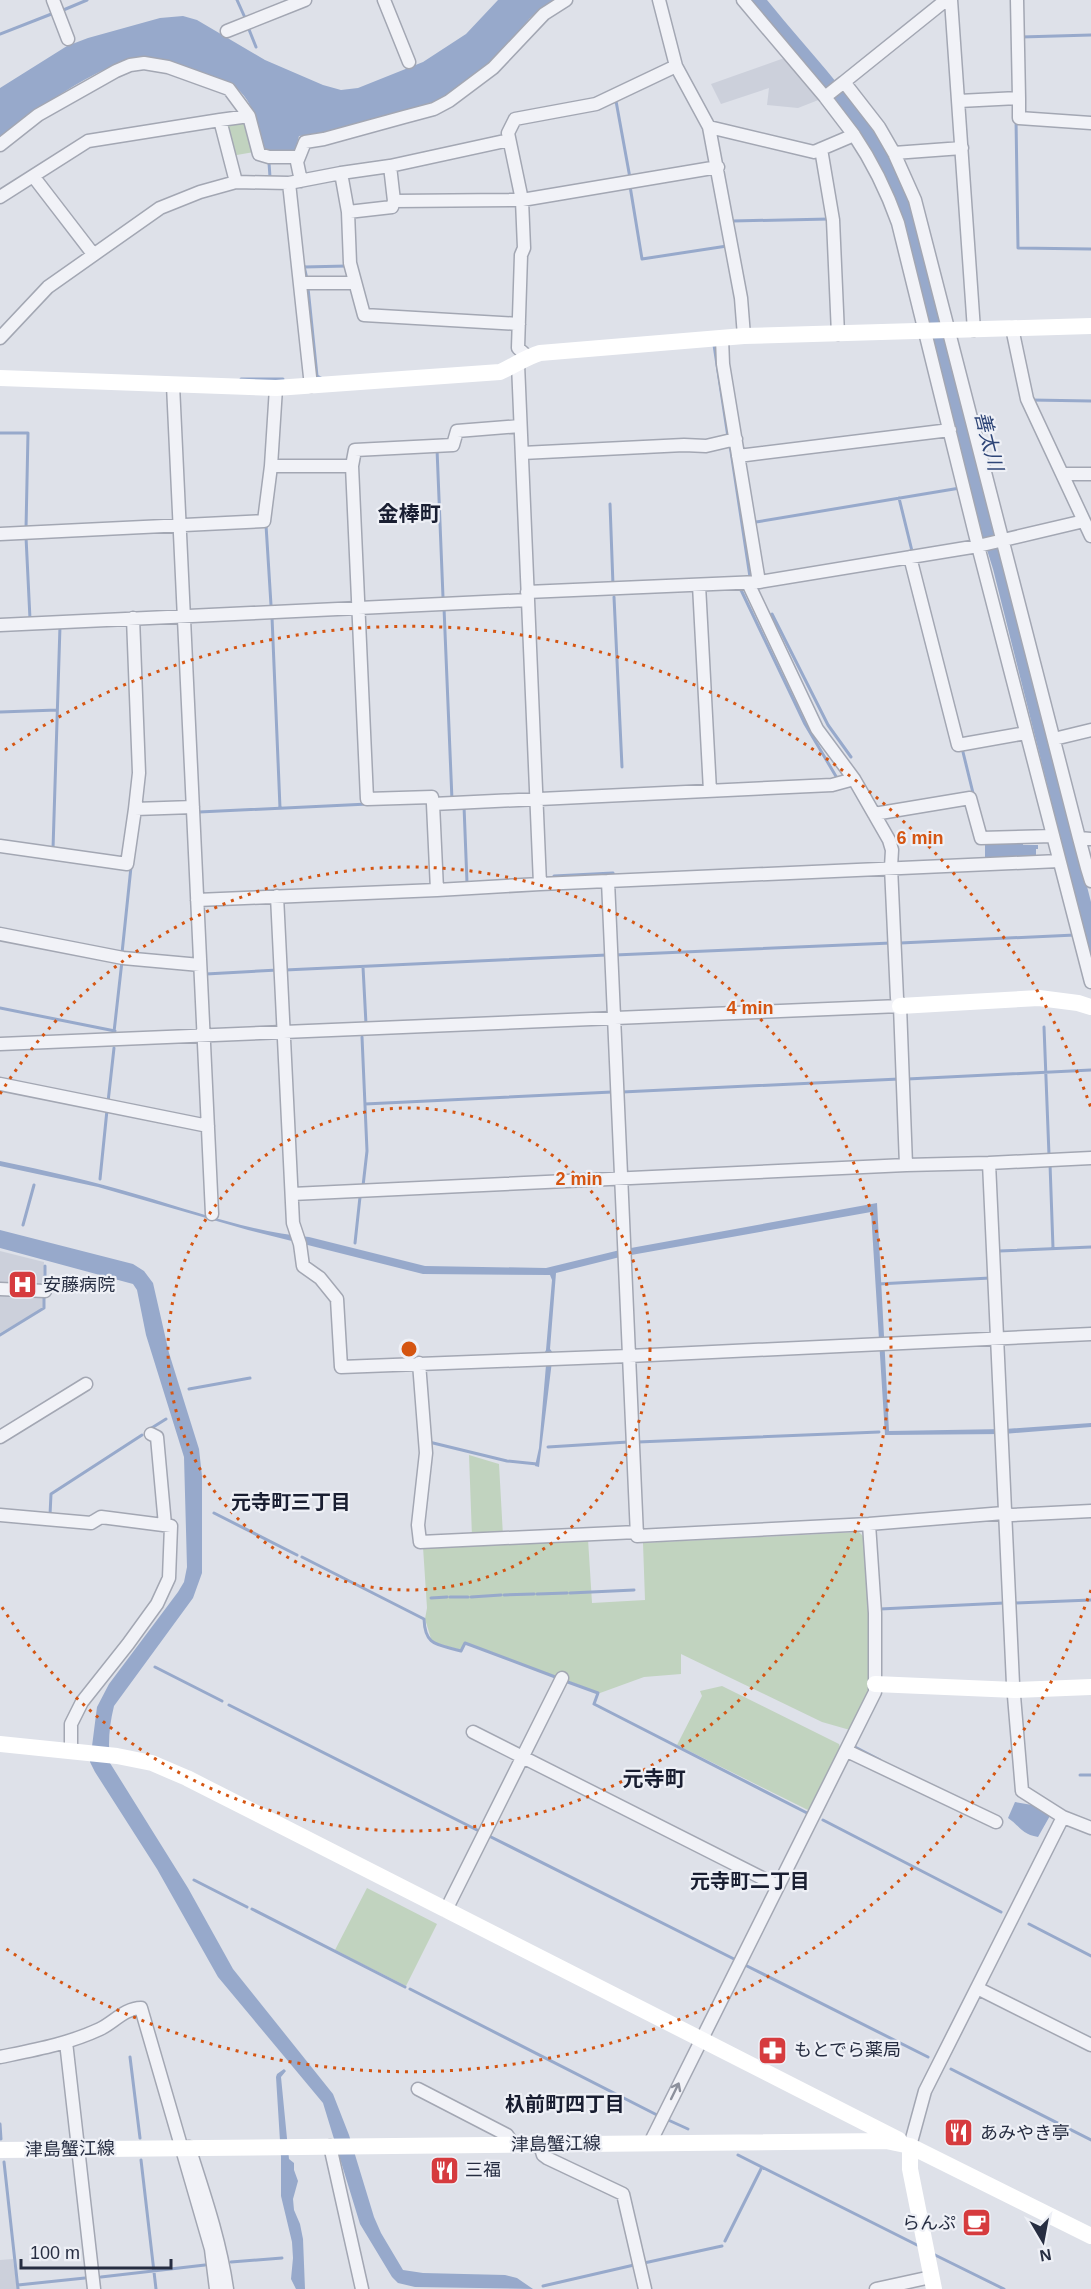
<svg xmlns="http://www.w3.org/2000/svg" width="1091" height="2289" font-family="Helvetica,'Noto Sans JP',sans-serif">
  <style>
    .built { fill: #ccd0db }
    .green { fill: #c1d3bf }
    .water { fill: #97a9cb }
    .lines { fill: none; stroke-linecap: round; stroke-linejoin: round }
    .stream { stroke: #97a9cb; stroke-width: 3 }
    .street-casing { stroke: #a3a7b3; stroke-width: 15 }
    .street { stroke: #f1f2f7; stroke-width: 12 }
    .secondary { stroke: #fff; stroke-width: 16 }
    .oneway { stroke: #8c909c }
    .ring { fill: none; stroke: #d55511; stroke-width: 3; stroke-dasharray: 3 6 }
    .labels { text-anchor: middle; stroke-width: 4.5; stroke-linejoin: round; paint-order: stroke }
    .poi-label { font-size: 18px; fill: #262d41; stroke: #eef0f6; text-anchor: start }
    .street-label { font-size: 18px; fill: #262d41; stroke: #eef0f6 }
    .water-label { font-size: 20px; font-style: italic; fill: #2e4577; stroke: #eef0f6 }
    .neighbourhood-label { font-size: 20px; font-weight: bold; fill: #191e31; stroke: #eef0f6 }
    .quarter-label { font-size: 21px; font-weight: bold; fill: #191e31; stroke: #eef0f6 }
    .centre { fill: #d55511; stroke: #eef0f6; stroke-width: 3 }
    .ring-label { font-size: 18px; text-anchor: middle; font-weight: bold; fill: #d55511; stroke: #eef0f6; stroke-width: 4.5; stroke-linejoin: round; paint-order: stroke }
  </style>
  <rect width="100%" height="100%" fill="#dee1e9"/>
  <path class="built" d="M787,57L821,99L798,108L767,105L769,88L721,104L711,84Z
    M0,1251L44,1262L43,1308L0,1333Z
    M13,2259L17,2289H0V2260Z"/>
  <path class="green" d="M246,122L250,145H253L254,152L231,156L223,125Z
    M469,1455L499,1464L503,1536L472,1537Z
    M859,1532L865,1538L871,1621V1692L850,1730L822,1722L681,1654V1674L644,1677L600,1693L465,1642L461,1650L432,1642L425,1619L427,1608L423,1547L588,1539L592,1603L645,1600L643,1543Z
    M722,1686L839,1744L841,1752L812,1812L677,1745L702,1696L700,1691Z
    M367,1888L437,1924L406,1986L335,1950Z"/>
  <path class="water" d="M498,0H554L530,18L493,63L447,98L321,134L299,136L296,148L293,151L267,153L260,148C257,122 254,99 230,83L144,57C107,59 29,113 0,139V88L67,46L88,38L160,18L183,16L197,20L265,60L323,85L341,90L358,88L423,62L466,34Z
    M750,0H767C811,54 861,105 896,167C904,183 910,201 916,218L1091,902V955L1064,852L1062,853L1061,849L1063,848L993,569L983,537L900,214L877,160L852,122Z
    M1023,840V845H1038V849H1036V856L985,859V841L988,844L1019,843Z
    M0,1161C47,1171 93,1181 139,1195C194,1211 251,1232 309,1237L425,1266L546,1268L620,1250L877,1203L889,1431L1005,1429L1091,1423V1427L1004,1434L885,1435L871,1212L620,1257L556,1273L550,1349L553,1353L539,1467L535,1466L539,1448L546,1365L544,1354L546,1350L552,1280L550,1275L423,1274L248,1230L98,1187L0,1166Z
    M0,1230L133,1264L144,1271L153,1283L169,1353L199,1449L202,1476V1573L193,1598L114,1706C109,1726 108,1743 110,1763L188,1888L233,1969L333,2094L349,2135L374,2217L381,2233L403,2270L423,2273L505,2275L517,2278L533,2289L415,2287L398,2283L392,2277L360,2224L323,2103L218,1977L157,1869L95,1772L90,1762L97,1707L109,1684L178,1592L184,1582L187,1567L184,1457L146,1335L137,1290L133,1284L0,1248Z
    M1015,1802L1032,1805L1051,1814L1038,1837C1021,1834 1020,1826 1008,1818Z
    M284,2069L286,2071L281,2077L289,2159L294,2163V2170L298,2181L293,2199L294,2210L300,2224L303,2239L305,2289H296L291,2279L293,2258L292,2242L281,2196V2157L276,2077L277,2074Z"/>
  <g class="lines">
    <path class="stream" d="M237,0L246,20
      M61,11L87,0
      M248,27L256,47
      M0,34L54,13
      M1021,37L1091,35
      M613,102L616,101L630,178
      M1016,119L1018,248L1091,249
      M269,163L270,177
      M630,186L642,259L727,246
      M732,221L829,219
      M304,266L307,279
      M304,267L347,266
      M308,288L317,376L321,378
      M714,345L728,437
      M241,379H283
      M1031,400L1091,401
      M0,433H28L26,529
      M730,445L750,577H748
      M437,449L443,597
      M899,498L912,551
      M610,504L613,585
      M756,522L960,488
      M266,525L271,605
      M26,537L30,619L32,618
      M735,588L741,590L805,724L837,778
      M614,597L622,767
      M444,608L452,800
      M772,614L828,725L851,757
      M272,617L280,808
      M0,712L57,710
      M962,748L974,797
      M464,806L467,883H470
      M199,812L368,804
      M53,849L60,626
      M554,876L613,873L614,876
      M900,943L1075,935
      M122,953L131,867
      M615,955L891,943
      M363,967L366,1024
      M285,970L607,955
      M206,977V974L278,970
      M0,1008L115,1031
      M1044,1027L1049,1155
      M114,1032L122,961
      M362,1037L367,1151L363,1186
      M907,1079L1091,1070
      M622,1092L899,1079
      M108,1102L114,1048
      M365,1104L612,1092
      M1050,1164L1053,1248
      M100,1179L107,1110
      M23,1225L34,1185
      M355,1243L360,1197
      M999,1251L1091,1247
      M878,1284L990,1278
      M45,1287V1266
      M0,1335L44,1308V1295
      M189,1389L250,1378
      M150,1429L166,1419
      M429,1442L507,1461L537,1464
      M638,1442L879,1432
      M548,1447L628,1442
      M214,1513L297,1555
      M50,1515L51,1494L142,1435
      M302,1557L424,1619C425,1647 438,1644 461,1651L465,1643L558,1678
      M570,1593L634,1590
      M537,1594L567,1593
      M504,1595L534,1594
      M450,1597H468
      M471,1597L501,1595
      M431,1598L447,1597
      M1013,1603L1091,1600
      M880,1609L1004,1603
      M155,1667L222,1701
      M565,1681L598,1693L594,1704L809,1814
      M229,1705L481,1832
      M855,1747L880,1760
      M1080,1775H1091
      M823,1820L1001,1912
      M489,1836L734,1959
      M194,1880L247,1907
      M252,1909L405,1987
      M1029,1924L1091,1956
      M747,1966L928,2057
      M410,1989L659,2116
      M130,2057L140,2138
      M951,2069L1091,2140
      M666,2119L688,2129
      M0,2124L1,2139
      M738,2155L917,2245
      M141,2160L156,2289
      M4,2162L18,2289
      M725,2241L762,2167
      M933,2254L1004,2289
      M231,2262L282,2258
      M644,2263L722,2246
      M101,2277L205,2265
      M18,2285L85,2278
      M543,2286L634,2265"/>
    <defs>
      <path id="street" d="M53,0L68,39
        M384,0L409,62
        M659,0L676,66L709,127L741,298L744,336
        M951,0L974,330
        M227,31L305,0
        M844,82L946,0
        M825,97L844,82L879,127L894,153L915,200L1079,838
        M1019,98V118L1091,123
        M959,101L1019,98L1017,0
        M709,127L814,152L854,135L825,97L743,0
        M854,135C873,163 887,192 898,223L978,546L1091,982
        M0,145L38,115L116,71L130,65L144,63L168,67L229,89L249,116
        M821,149L833,220L838,334
        M894,153L962,148
        M390,166L509,140
        M341,173L348,212L392,207L394,201
        M33,176L93,254
        M301,181L297,162L305,142L324,139L404,117L434,109L449,101L493,68L544,14L566,0
        M236,182L220,120L249,116L259,154L269,157H298
        M289,183L311,386
        M0,197L88,141L220,120
        M348,212L350,263L364,315L519,324
        M300,283H354
        M1012,328L1027,399L1084,521
        M0,338L48,287L160,208L200,192L236,182L289,183L341,173L390,166L394,201L522,200L718,167
        M722,338L723,364L759,582
        M528,357L518,348L521,255L524,248L522,200L508,133L515,119L596,104L676,66
        M518,364L540,884L608,881L637,1536L869,1524L1004,1513L1012,1515L1091,1511
        M173,385L212,1214
        M276,388L271,466H352L355,450L453,445L457,431L520,426
        M522,453L684,445L706,446L736,439
        M738,456L950,430
        M352,466L367,799L432,797L433,804
        M1062,474H1091
        M0,534L264,521L271,466
        M910,557L958,745L1026,733
        M748,583L817,729L854,779L889,840L892,850L891,867L897,998L900,1006L906,1165L989,1163L1013,1684L1022,1791L1063,1817L1091,1828
        M699,585L710,791
        M527,592L759,582L978,546L1084,521L1091,536
        M133,618L139,773L135,809
        M0,625L528,600
        M1054,739L1091,730
        M874,814L970,798L981,838L1053,836
        M1091,839L1079,838L1087,868H1091
        M0,846L127,864L135,809L193,807
        M1087,868L1091,881
        M608,881L1059,861
        M540,884L437,890L433,804L832,785L854,779
        M277,896L293,1223L300,1244L303,1266L320,1278L337,1299L341,1367L629,1356L1091,1334
        M197,900L437,890
        M0,934L123,958L200,965
        M0,1044L900,1006
        M0,1084L208,1126
        M989,1163L1091,1158
        M292,1194L906,1165
        M0,1289L45,1291
        M419,1363L426,1453L418,1525L420,1542L637,1532
        M151,1434L157,1437L165,1525
        M0,1437L86,1384
        M0,1515L91,1523L101,1517L171,1526L169,1578L157,1604L128,1644L82,1702L71,1724V1751
        M473,1732L778,1886
        M847,1751L996,1822
        M446,1910L562,1678
        M977,1988L1091,2045
        M66,2042L94,2289
        M0,2057C34,2050 68,2044 100,2029C113,2023 125,2008 141,2008L211,2249L216,2289
        M418,2089L507,2135L514,2145
        M650,2143L875,1692V1613L869,1524
        M540,2145L543,2155L547,2158L623,2194L645,2289
        M330,2146L362,2289
        M910,2146L925,2091L1063,1817
        M189,2147C204,2194 220,2240 227,2289
        M876,2289L931,2277"/>
    </defs>
    <use href="#street" class="street-casing"/>
    <use href="#street" class="street"/>
    <path class="secondary" d="M0,378L276,388L500,372C514,366 526,357 540,353L744,336L1091,326
      M900,1006L1039,998L1078,1003L1091,1007
      M875,1684L1015,1690L1091,1687
      M0,1744L117,1756L152,1763L187,1778L899,2140
      M910,2146V2169L934,2289
      M0,2150L886,2141L910,2146L1091,2236"/>
  </g>
  <defs><path id="oneway-shaft" d="M-6 0H5M1.5-3L5.5 0L1.5 3" fill="none" stroke-width="1.6" stroke-linecap="round" stroke-linejoin="round" transform="scale(1.5)"/></defs>
  <use class="oneway" href="#oneway-shaft" transform="translate(675 2091) rotate(-64)"/>
  <g class="ring">
    <circle cx="409" cy="1349" r="241"/>
    <path d="M0 1094A482 482 0 1 1 0 1604"/>
    <path d="M1091 1590A723 723 0 0 1 5 1948M5 750A723 723 0 0 1 1091 1108"/>
  </g>
  <defs>
    <symbol id="hospital-square" viewBox="-11 -11 22 22"><rect x="-9" y="-9" width="18" height="18" rx="4" fill="#d63b3e" stroke="#eef0f6"/><path d="M-5-5h3v3.5h4V-5h3V5h-3V1.5h-4V5h-3Z" fill="#fff"/></symbol>
    <symbol id="pharmacy-square" viewBox="-11 -11 22 22"><rect x="-9" y="-9" width="18" height="18" rx="4" fill="#d63b3e" stroke="#eef0f6"/><path d="M-2-6h4v4h4v4h-4v4h-4v-4h-4v-4h4Z" fill="#fff"/></symbol>
    <symbol id="restaurant-square" viewBox="-11 -11 22 22"><rect x="-9" y="-9" width="18" height="18" rx="4" fill="#d63b3e" stroke="#eef0f6"/><path d="M-5-6h1v4h1v-4h1v4h1v-4h1v5L-1.5 .5V6h-2V.5L-5-1ZM5-6V6H3V1.5H1.5Q1.5-4 5-6Z" fill="#fff"/></symbol>
    <symbol id="cafe-square" viewBox="-11 -11 22 22"><rect x="-9" y="-9" width="18" height="18" rx="4" fill="#d63b3e" stroke="#eef0f6"/><path d="M-5.5-4.5H6V0H3Q3 3.5 0 3.5H-2.5Q-5.5 3.5-5.5 0ZM3-3.2v2h1.7v-2ZM-6 4.5H4V6H-6Z" fill="#fff"/></symbol>
  </defs>
  <g fill-rule="evenodd">
    <use href="#hospital-square" x="6" y="1268" width="33" height="33"/>
    <use href="#pharmacy-square" x="756" y="2034" width="33" height="33"/>
    <use href="#restaurant-square" x="942" y="2116" width="33" height="33"/>
    <use href="#restaurant-square" x="428" y="2154" width="33" height="33"/>
    <use href="#cafe-square" x="960" y="2206" width="33" height="33"/>
  </g>
  <g class="labels">
    <g class="poi-label">
      <text x="43" y="1291">安藤病院</text>
      <text x="794" y="2056">もとでら薬局</text>
      <text x="980" y="2139">あみやき亭</text>
      <text x="465" y="2176">三福</text>
      <text x="956" y="2229" text-anchor="end">らんぷ</text>
    </g>
    <g class="street-label">
      <text transform="translate(556 2144) rotate(-1)" y="6">津島蟹江線</text>
      <text transform="translate(70 2149) rotate(-1)" y="6">津島蟹江線</text>
    </g>
    <g class="water-label">
      <text transform="translate(989 441) rotate(76)" y="7">善太川</text>
    </g>
    <g class="neighbourhood-label">
      <text x="291" y="1509">元寺町三丁目</text>
      <text x="750" y="1888">元寺町二丁目</text>
      <text x="565" y="2111">杁前町四丁目</text>
    </g>
    <g class="quarter-label">
      <text x="409" y="521">金棒町</text>
      <text x="654" y="1786">元寺町</text>
    </g>
  </g>
  <circle cx="409" cy="1349" r="9" class="centre"/>
  <g class="ring-label">
    <text x="920" y="844">6 min</text>
    <text x="750" y="1014">4 min</text>
    <text x="579" y="1185">2 min</text>
  </g>
  <g transform="translate(1043 2241) rotate(170)" stroke="#eef0f6" stroke-width="4.5" paint-order="stroke">
  <path d="M0-4.5L10 22L0 15L-10 22Z" fill="#262d41"/>
  <text y="-9" font-size="16" font-weight="bold" text-anchor="middle" fill="#262d41">N</text>
  </g>
  <path d="M21 2259v9h150v-9" fill="none" stroke="#262d41" stroke-width="3"/>
  <text x="30" y="2259" font-size="18" fill="#262d41" stroke="#eef0f6" stroke-width="4.5" paint-order="stroke">100 m</text>
</svg>
